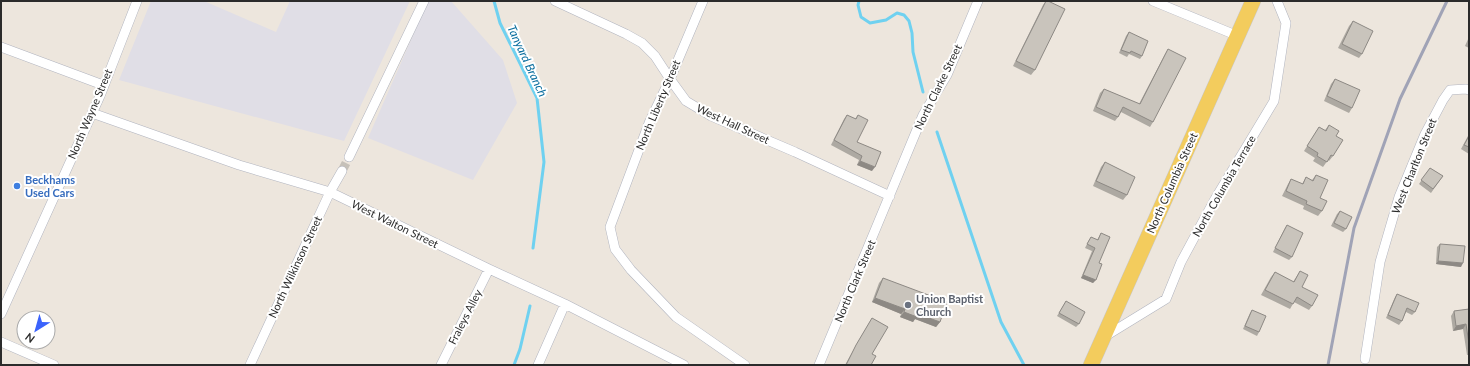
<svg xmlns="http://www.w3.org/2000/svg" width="1470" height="366" font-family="Lato,sans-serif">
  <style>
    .industrial { fill: #e0dee6 }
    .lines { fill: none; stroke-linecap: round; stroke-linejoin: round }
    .stream { stroke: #6fd1f0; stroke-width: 3 }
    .minor-tunnel { stroke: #c6c1b9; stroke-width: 9; stroke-dasharray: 9 4.5; stroke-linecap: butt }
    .minor-casing { stroke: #b1b4bf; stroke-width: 10 }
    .primary-casing { stroke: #c8c8c8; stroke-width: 16 }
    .minor { stroke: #fff; stroke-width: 9 }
    .primary { stroke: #f3cc5d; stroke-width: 15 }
    .rail { stroke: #a0a3b6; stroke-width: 3 }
    .wall { fill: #ada9a2 }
    .shaded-wall { fill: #8d8984 }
    .building { fill: #c9c4bc; stroke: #8d8984 }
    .shop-dot { fill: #3f7fe0; stroke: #fff; stroke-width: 1.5 }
    .worship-dot { fill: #6b7280; stroke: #fff; stroke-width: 1.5 }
    .labels { text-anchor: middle; stroke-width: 4; stroke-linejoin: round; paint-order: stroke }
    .street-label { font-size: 11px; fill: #2b2b2b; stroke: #fff }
    .shop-label { font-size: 11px; font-weight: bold; fill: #366cbe; stroke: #fff; text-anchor: start }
    .worship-label { font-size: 11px; font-weight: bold; fill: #5b616d; stroke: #fff; text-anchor: start }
    .water-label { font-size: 12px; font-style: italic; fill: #0c6f9f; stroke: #fff }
  </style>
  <rect width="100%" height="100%" fill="#ede6dd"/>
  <path class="industrial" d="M151,1H204L276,32L290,1H410L344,141L119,80Z
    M428,1H451L503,60L517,103L473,180L368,138Z"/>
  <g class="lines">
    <path class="stream" d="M494,1L500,23L537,98L544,162L533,248
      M859,1L858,5L861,17L870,23L886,20L897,13L904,15L909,21L912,33L913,52L923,92
      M937,132L1001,322L1024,365
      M514,365L520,349L530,306"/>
    <path class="minor-tunnel" d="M342,171L349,157"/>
    <defs>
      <path id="minor" d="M555,1L626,34L642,43L655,56L670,79L686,101L711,116L795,152L890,196
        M703,1L670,79L649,123L610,227L615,249L631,270L676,317L745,365
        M1153,1L1238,36
        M1,47L103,85
        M92,113L239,165L330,192L489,269L565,304L684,365
        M349,157L424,1
        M1,314L100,96L137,1
        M1104,337L1166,299L1181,262L1215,199L1274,101L1286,23L1277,1
        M1,342L54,365
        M1365,359L1380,262L1399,197L1425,134L1443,100L1450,90L1466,89L1469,90
        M250,365L330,192L342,171
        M441,365L489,269
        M538,365L565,304
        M819,365L923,115L947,75L978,1"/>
      <path id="primary" d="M1091,365L1253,1"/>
    </defs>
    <use href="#minor" class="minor-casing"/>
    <use href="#primary" class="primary-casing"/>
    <use href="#minor" class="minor"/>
    <use href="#primary" class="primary"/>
    <path class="rail" d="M1328,365L1354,228L1400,99L1447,1"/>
  </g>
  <path class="wall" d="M1046,1L1035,70L1031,75L1013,66L1043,5Z
    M1353,21L1362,54L1359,58L1338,48L1349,26Z
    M1129,32L1142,56L1140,59L1129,54L1127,57L1119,53L1126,36Z
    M1469,37V48L1465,46Z
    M1168,49L1153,122L1150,127L1121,112L1118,117L1115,121L1093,111L1100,93L1104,89L1139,104L1165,54Z
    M1335,79L1352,108L1349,113L1324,101L1331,84Z
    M847,115L855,119L858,115L857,142L872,171L857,165L859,160L831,145L844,119Z
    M1329,125L1336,136L1333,156L1329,161L1328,160L1323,167L1313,161L1315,158L1304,151L1319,127L1325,130Z
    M1469,134V154L1461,149Z
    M1105,162L1127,195L1123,200L1093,186L1101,167Z
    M1430,168L1443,176L1431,193L1419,184Z
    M1316,175L1322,211L1318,216L1303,209L1304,206L1282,196L1288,184L1291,179L1302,184L1306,177L1312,180Z
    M1340,211L1346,229L1343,232L1331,226L1337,214Z
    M1287,225L1292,257L1289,260L1273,252L1285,228Z
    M1101,233L1099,263L1093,283L1081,278L1092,251L1085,248L1089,240L1091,237L1097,240Z
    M1440,244L1461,267L1436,264L1437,247Z
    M1300,271L1302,287L1312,306L1309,310L1294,302L1290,309L1261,295L1271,277L1275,272L1293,282Z
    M883,278L940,322L936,327L915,319L913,322L900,317L901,314L872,302L879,283Z
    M1397,294L1415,312L1412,315L1406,312L1402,321L1399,325L1386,318L1395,297Z
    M1066,301L1079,324L1076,327L1057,316Z
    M1469,309V355H1467L1463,329L1453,331L1451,316L1454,311Z
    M1252,310L1259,332L1257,336L1243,329L1250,313Z
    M872,318L871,365H845L854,349Z"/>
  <path class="shaded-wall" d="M860,161L875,167L872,171L857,165Z
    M1438,261L1463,263L1461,267L1436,264Z
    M1083,275L1096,280L1093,283L1081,278Z
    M875,298L905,309L901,314L872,302Z
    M904,312L918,314L940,322L936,327L915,319L913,322L900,317Z
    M1466,324L1463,329L1453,331L1456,326Z"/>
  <path class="building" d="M1046,1H1048L1065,9L1035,70L1016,61Z
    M1353,21L1373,31L1362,54L1342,44Z
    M1129,32L1148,41L1142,56L1131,51L1130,53L1121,50Z
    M1168,49L1186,58L1153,122L1123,107L1118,117L1096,107L1104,89L1140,104Z
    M1335,79L1360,90L1352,108L1327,96Z
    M847,115L856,119L858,115L868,120L857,142L881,152L875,167L860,161L862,156L834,140Z
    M1329,125L1339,131L1336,136L1343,140L1333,156L1331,155L1327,162L1317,156L1318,153L1307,146L1319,127L1326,131Z
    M1469,136V147L1464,145Z
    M1105,162L1135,177L1127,195L1096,181Z
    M1430,168L1443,176L1433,189L1421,180Z
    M1316,175L1328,180L1320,198L1327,201L1322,211L1306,204L1307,201L1286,191L1291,179L1303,184L1306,177L1313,181Z
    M1340,211L1352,217L1346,229L1334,223Z
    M1287,225L1303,233L1292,257L1275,248Z
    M1101,233L1110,237L1099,263L1102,264L1096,280L1083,275L1095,248L1087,244L1091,237L1098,240Z
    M1440,244L1465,246L1463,263L1438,261Z
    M1300,271L1308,275L1302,287L1318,295L1312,306L1297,297L1293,304L1265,290L1275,272L1294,282Z
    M883,278L947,302L940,322L918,314L917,317L904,312L905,309L875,298Z
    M1397,294L1419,303L1415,312L1407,308L1402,321L1388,315Z
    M1066,301L1085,312L1079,324L1059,313Z
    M1469,309V344L1466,324L1456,326L1454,311Z
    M1252,310L1266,316L1259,332L1245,326Z
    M872,318L888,327L872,354L876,356L871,365H846L856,345Z"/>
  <circle class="shop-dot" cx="17" cy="186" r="4"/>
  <circle class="worship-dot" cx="908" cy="305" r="4"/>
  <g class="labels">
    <g class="street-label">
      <text transform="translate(938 87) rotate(-64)" y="4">North Clarke Street</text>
      <text transform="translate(658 105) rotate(-67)" y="4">North Liberty Street</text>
      <text transform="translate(90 114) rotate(-67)" y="4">North Wayne Street</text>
      <text transform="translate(733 124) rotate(25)" y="4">West Hall Street</text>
      <text transform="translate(1414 166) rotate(-68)" y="4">West Charlton Street</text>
      <text transform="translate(1172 183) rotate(-66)" y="4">North Columbia Street</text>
      <text transform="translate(1224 186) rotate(-60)" y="4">North Columbia Terrace</text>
      <text transform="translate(395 224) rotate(26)" y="4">West Walton Street</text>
      <text transform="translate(295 267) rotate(-65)" y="4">North Wilkinson Street</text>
      <text transform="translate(855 281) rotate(-67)" y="4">North Clark Street</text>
      <text transform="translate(465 317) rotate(-63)" y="4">Fraleys Alley</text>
    </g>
    <g class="shop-label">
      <text x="25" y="184">Beckhams<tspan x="25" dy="13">Used Cars</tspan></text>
    </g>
    <g class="worship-label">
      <text x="916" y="303">Union Baptist<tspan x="916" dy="13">Church</tspan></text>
    </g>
    <g class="water-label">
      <text transform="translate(527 61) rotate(65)" y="4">Tanyard Branch</text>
    </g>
  </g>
  <rect width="1470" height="366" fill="none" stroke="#2b2b2b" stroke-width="4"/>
  <g transform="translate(36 330) rotate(217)"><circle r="19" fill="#ffffff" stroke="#aaaaaa"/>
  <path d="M0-3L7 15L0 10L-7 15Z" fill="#3b63fc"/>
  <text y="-6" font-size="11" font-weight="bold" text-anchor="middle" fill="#2b2b2b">N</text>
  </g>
</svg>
